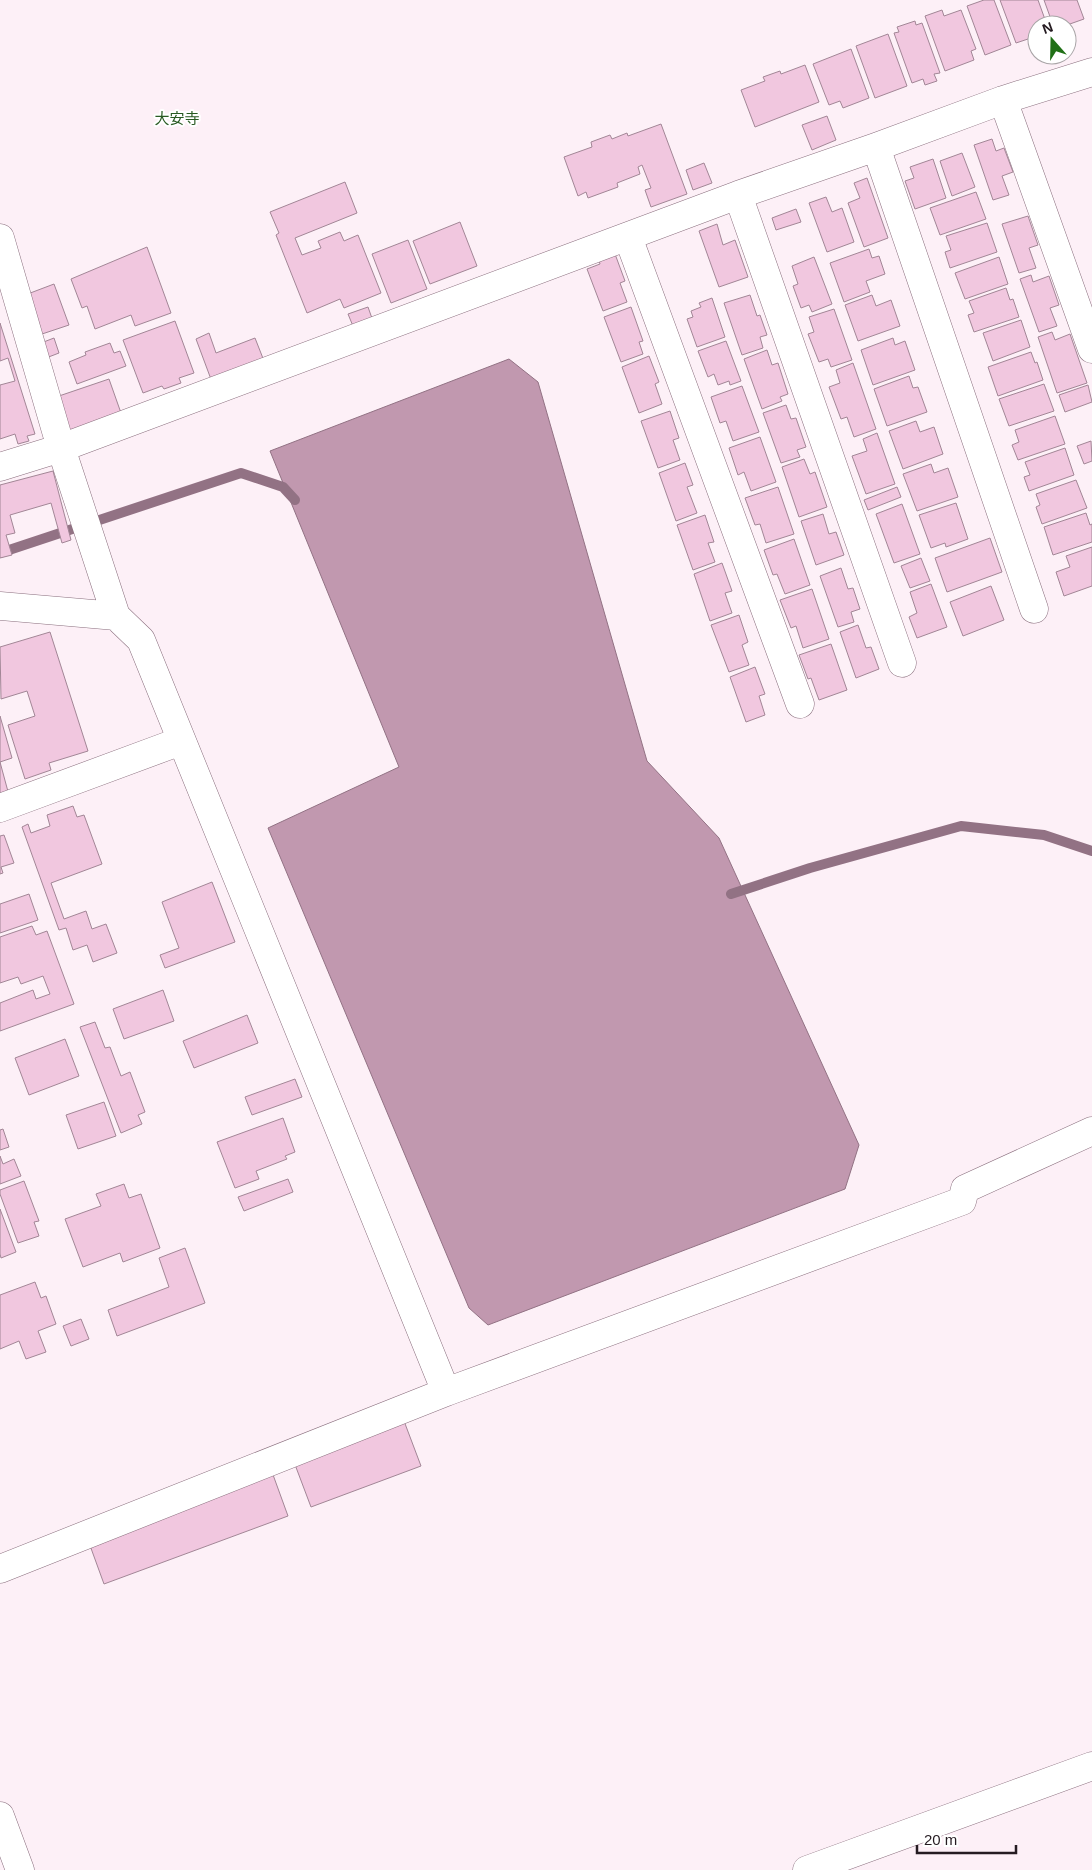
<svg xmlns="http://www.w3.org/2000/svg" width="1092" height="1870" font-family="Helvetica,'Noto Sans JP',sans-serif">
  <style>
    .water { fill: #c198af; stroke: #927284 }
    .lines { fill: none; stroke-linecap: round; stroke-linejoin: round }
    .stream { stroke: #927284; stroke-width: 10 }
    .building { fill: #f1c7df; stroke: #a28696 }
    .street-casing { stroke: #8a6f7e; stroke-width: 29 }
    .street { stroke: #fff; stroke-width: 28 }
    .labels { text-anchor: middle; stroke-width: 4; stroke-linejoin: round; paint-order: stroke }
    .neighbourhood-label { font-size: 15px; fill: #295a23; stroke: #fff }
  </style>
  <rect width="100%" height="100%" fill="#fdf0f7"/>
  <path class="water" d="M509,359L538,382L647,761L719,838L859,1145L845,1189L488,1325L469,1308L268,828L399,767L270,451Z"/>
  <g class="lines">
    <path class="stream" d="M0,553L241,473L283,487L295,500
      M731,894L810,868L961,826L1044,835L1092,851"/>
  </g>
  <path class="building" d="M984,0H994L1011,45L985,55L967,6Z
    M1000,0H1038L1047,25H1037V36L1016,43Z
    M1044,0H1077L1084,19L1067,25H1053Z
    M942,10L944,16L961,10L976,49L971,51L974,60L945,71L925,16Z
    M915,21L916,25L922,23L940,73L934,74L937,81L925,85L923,79L912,83L894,33L899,32L897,27Z
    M888,34L907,86L875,98L856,46Z
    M851,49L869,98L843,108L840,101L829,105L813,64Z
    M805,65L819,102L755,127L741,90L765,81L763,77L780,71L781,74Z
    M827,116L836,140L812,150L802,125Z
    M661,124L687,194L651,207L645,190L651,188L642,165L638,167L640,174L617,183L618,187L588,198L586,192L578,196L564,157L592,147L591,142L610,135L612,139L627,133L628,136Z
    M992,139L996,151L1004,148L1013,172L1002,176L1009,195L993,200L974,145Z
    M962,153L975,187L952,196L940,161Z
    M933,159L946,198L915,209L905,181L914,178L910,167Z
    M704,163L712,183L693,190L686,170Z
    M867,178L888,238L864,247L848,203L860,198L854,183Z
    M345,182L357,213L295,238L302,255L321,248L318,241L340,232L344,241L358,235L381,293L344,308L340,299L307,313L276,235L279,233L270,212Z
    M976,192L986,219L940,235L930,208Z
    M826,197L832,212L842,208L854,242L827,252L809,203Z
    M796,209L801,222L776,230L772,218Z
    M1028,216L1038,245L1029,248L1036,268L1019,273L1002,224Z
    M460,222L477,266L430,284L413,241Z
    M987,223L997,252L950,268L945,252L951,250L946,236Z
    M717,224L723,245L735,240L748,277L719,287L699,231Z
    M408,240L427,289L391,303L372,254Z
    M147,247L171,313L135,326L131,315L95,329L87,306L82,308L71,279Z
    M869,249L872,258L879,256L885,274L866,281L870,292L844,302L830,263Z
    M615,254L625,281L620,283L627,302L603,311L587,269L600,264L599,260Z
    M814,257L832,304L812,312L809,305L801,308L793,286L798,284L792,266Z
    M999,257L1008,284L965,299L955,273Z
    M1031,275L1033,282L1049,276L1059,305L1050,308L1057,326L1039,332L1020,279Z
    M54,284L69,325L39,335L25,295Z
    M1006,288L1010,300L1013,299L1019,317L974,332L968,315L974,313L969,301Z
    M750,295L757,316L760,315L767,335L760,337L763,348L742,355L724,303Z
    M872,295L876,306L891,300L900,326L858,341L845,305Z
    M712,298L725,337L697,347L687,319L693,317L691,311L701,307L699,303Z
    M368,307L374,324L355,331L348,314Z
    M631,307L643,341L639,342L643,354L621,362L604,317Z
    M834,309L852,360L831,367L828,359L819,362L808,334L814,332L809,317Z
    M1021,320L1030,347L993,361L983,333Z
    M175,321L194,373L179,378L181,383L164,389L162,386L143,393L123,340Z
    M0,323L35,434L27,436L29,441L18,444L15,434L0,439V385L15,381L8,358L0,361Z
    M1052,332L1055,340L1070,334L1087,383L1057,393L1038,337Z
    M209,333L216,353L255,338L266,366L212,382L196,339Z
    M54,338L59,353L46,358L41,343Z
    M893,338L895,345L905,341L915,370L873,385L861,350Z
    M726,341L741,381L730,385L729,381L718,385L714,374L708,377L698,351Z
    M110,343L114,353L120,351L126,366L77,384L69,362L86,355L85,352Z
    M767,350L772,365L778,363L788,394L780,397L782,401L762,409L744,359Z
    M1031,352L1035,363L1037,362L1043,380L998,396L988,367Z
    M649,356L659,382L655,384L662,404L639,413L622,367Z
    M853,363L876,429L854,437L847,417L841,419L829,387L840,383L836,370Z
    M909,376L913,388L918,387L927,412L887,426L874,389Z
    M109,379L121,413L68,432L56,397Z
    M1044,384L1054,411L1009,426L999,399Z
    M1088,385L1092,402L1065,412L1059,395Z
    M742,386L759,432L733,441L726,421L720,423L711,397Z
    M786,405L791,419L796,418L806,447L797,450L800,457L781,463L763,413Z
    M670,411L679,438L673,440L680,460L658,468L641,421Z
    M1055,416L1065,444L1018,460L1012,445L1019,442L1015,430Z
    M916,421L920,432L934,427L943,454L903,469L889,431Z
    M877,433L895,484L866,494L852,456L867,451L863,439Z
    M760,437L776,482L751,491L744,472L738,475L729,448Z
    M1091,441L1092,461L1084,464L1077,446Z
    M1065,448L1074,475L1029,491L1024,477L1030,475L1025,462Z
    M804,459L810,474L815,472L827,507L799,517L782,467Z
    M685,463L693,485L687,487L697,513L676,521L659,473Z
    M931,464L934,473L948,468L958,497L917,511L903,474Z
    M53,471L71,540L62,543L51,503L10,515L15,533L6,535L12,555L0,558V485Z
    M1076,480L1087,508L1042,524L1036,507L1040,505L1036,494Z
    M778,487L794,534L766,543L760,524L755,525L745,498Z
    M897,487L901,497L868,510L864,500Z
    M956,503L968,539L946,547L945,543L931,548L919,515Z
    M902,504L920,554L894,563L876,514Z
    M1086,513L1090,525L1092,524V542L1053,555L1044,527Z
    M823,514L829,534L836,532L844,555L816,565L801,521Z
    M705,515L714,542L708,543L715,562L693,570L677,525Z
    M990,538L1002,572L947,592L935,558Z
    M794,539L810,585L785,594L777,574L773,575L764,550Z
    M1092,547V586L1064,596L1056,572L1070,567L1066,556Z
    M921,558L930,581L910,588L901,566Z
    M722,563L732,591L725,593L732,613L710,621L694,574Z
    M841,568L848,589L853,588L860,609L851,612L854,622L838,627L820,576Z
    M931,584L947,627L917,638L909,617L917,613L910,592Z
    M991,586L1004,620L963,636L950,602Z
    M812,589L829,639L803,648L796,626L791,628L780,600Z
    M739,615L748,642L742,645L749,665L729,672L711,625Z
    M858,625L866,648L871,647L879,669L856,678L840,632Z
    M50,632L88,751L49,763L51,770L25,779L8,725L35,716L27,691L1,699L0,647Z
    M831,644L847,690L819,700L811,678L808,679L799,655Z
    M755,667L765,694L759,696L765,715L746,722L730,677Z
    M0,716L12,758L0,762Z
    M0,762L10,799L0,802Z
    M73,806L77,817L84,815L102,864L51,883L64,919L86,911L92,929L106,924L117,953L93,962L87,945L73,950L66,928L59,930L22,827L28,824L31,833L50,826L47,815Z
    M4,835L14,863L1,867L3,873L0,874V836Z
    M212,882L235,942L165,968L160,955L179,948L162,902Z
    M29,894L38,920L0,933V904Z
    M32,926L36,935L47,931L74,1004L0,1031V1003L33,990L36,999L50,994L43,976L21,984L18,977L0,983V937Z
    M163,990L174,1021L124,1039L113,1009Z
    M247,1015L258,1043L194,1068L183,1041Z
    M95,1022L105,1048L110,1047L121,1076L130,1072L145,1112L138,1115L142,1124L121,1133L80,1027Z
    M65,1039L79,1076L29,1095L15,1058Z
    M295,1079L302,1097L252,1115L245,1097Z
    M104,1102L116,1136L78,1149L66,1115Z
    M283,1118L295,1152L285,1156L287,1159L256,1171L259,1179L235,1188L217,1142Z
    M3,1129L9,1147L0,1150V1130Z
    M0,1156L3,1164L14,1159L21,1176L0,1184Z
    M288,1179L293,1192L244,1211L238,1197Z
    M24,1181L39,1221L34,1222L39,1236L18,1243L0,1194V1190Z
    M124,1184L129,1198L141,1194L160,1248L123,1262L120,1253L83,1267L65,1219L101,1206L96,1194Z
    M0,1209L16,1252L1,1258L0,1254Z
    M185,1248L205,1303L117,1336L108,1310L169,1287L159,1258Z
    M35,1282L41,1298L46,1296L56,1324L38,1331L46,1352L26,1359L19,1341L0,1349V1295Z
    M81,1319L89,1339L71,1346L63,1326Z
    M404,1421L421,1466L311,1507L294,1462Z
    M272,1472L288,1516L104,1584L88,1540Z"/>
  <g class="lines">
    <defs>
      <path id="street" d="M1003,100L1092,349
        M876,147L1034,609
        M738,195L902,663
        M628,237L800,704
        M0,238L61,448L116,616L141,640L446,1392
        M0,467L61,448L738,195L876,147L1003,100L1092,72
        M0,606L116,616
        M0,808L181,741
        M0,1569L446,1392L962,1201L965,1189L1092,1131
        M0,1816L20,1870
        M807,1870L1092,1766"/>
    </defs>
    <use href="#street" class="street-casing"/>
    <use href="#street" class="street"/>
  </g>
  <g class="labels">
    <g class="neighbourhood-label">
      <text x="177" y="124">大安寺</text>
    </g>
  </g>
  <g transform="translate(1052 40) rotate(340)"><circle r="24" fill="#ffffff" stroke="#a8a4a6"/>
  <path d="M0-4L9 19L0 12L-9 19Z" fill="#207016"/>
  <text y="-8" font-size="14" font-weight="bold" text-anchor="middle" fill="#251b21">N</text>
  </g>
  <path d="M917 1845v8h99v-8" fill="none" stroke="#251b21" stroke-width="2.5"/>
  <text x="924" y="1845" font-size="15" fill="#251b21" stroke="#ffffff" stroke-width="4" paint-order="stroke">20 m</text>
</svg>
